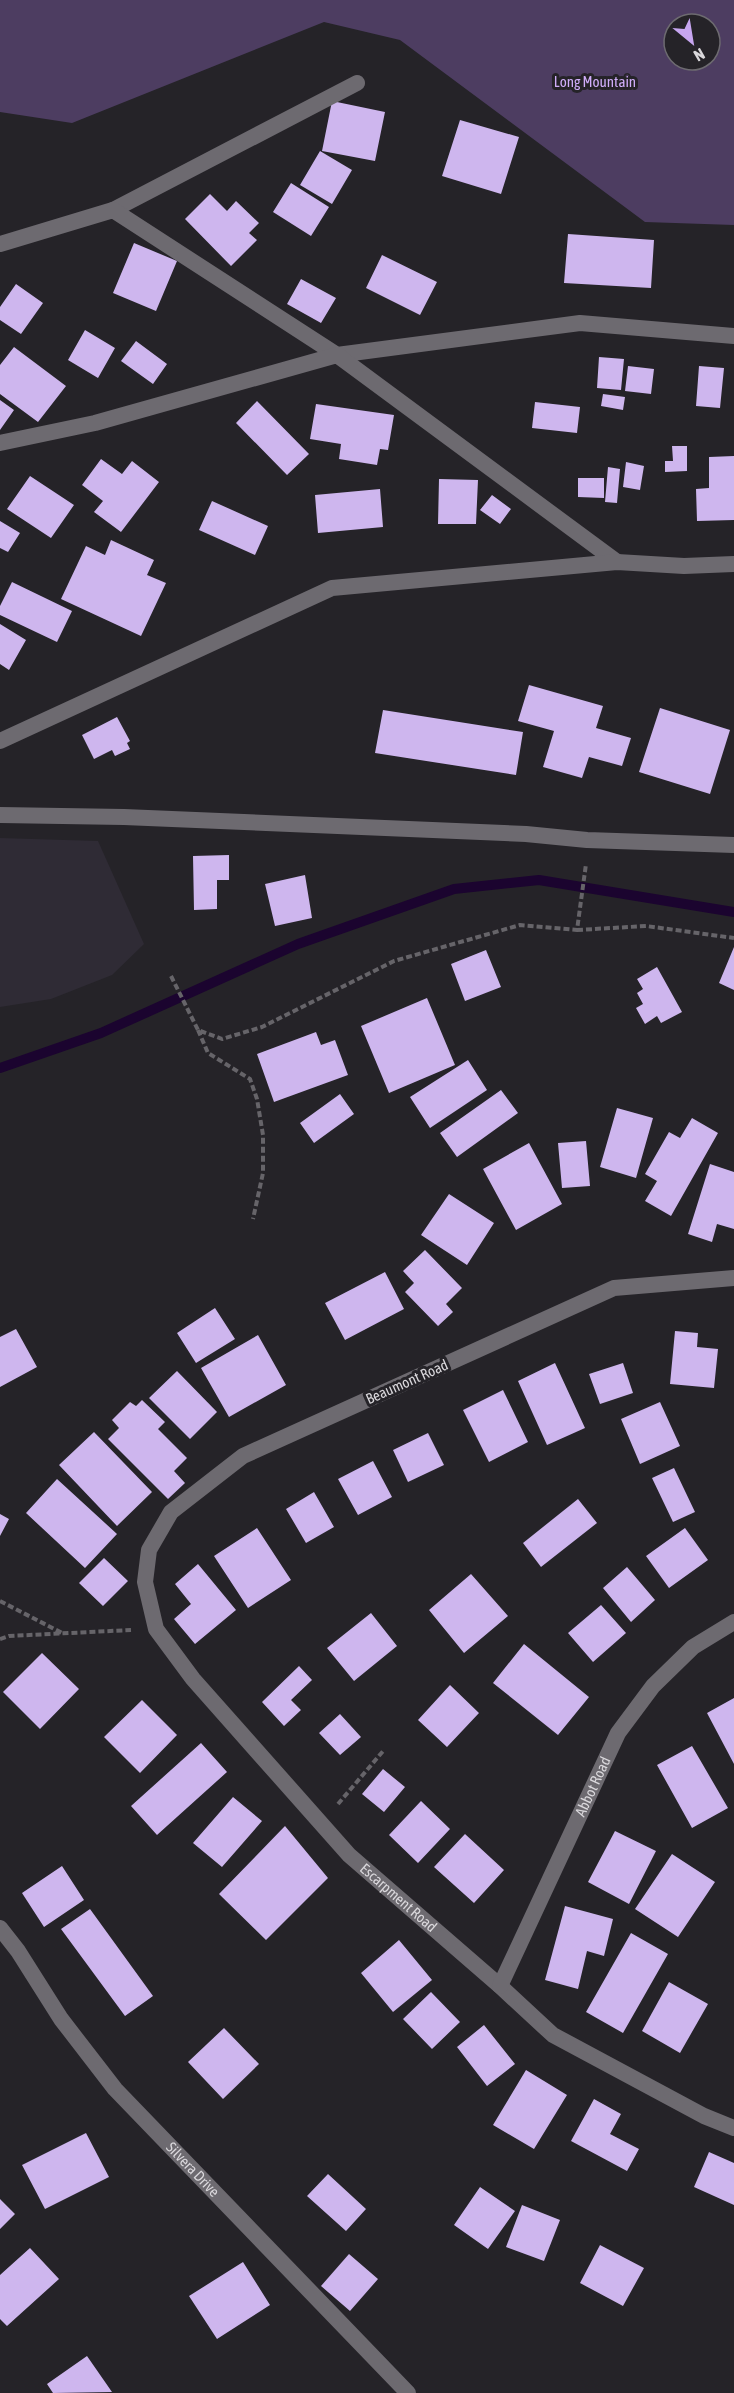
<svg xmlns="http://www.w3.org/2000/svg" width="734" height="2393" font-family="'Asap Condensed',sans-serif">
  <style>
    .built { fill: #2f2b35 }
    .green { fill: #4d3d61; fill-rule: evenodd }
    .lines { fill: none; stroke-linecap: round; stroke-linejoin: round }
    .stream { stroke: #1b042f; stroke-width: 10 }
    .building { fill: #ceb6ee }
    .path { stroke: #666469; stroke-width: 4; stroke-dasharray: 6 3; stroke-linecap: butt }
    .minor { stroke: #6d6a70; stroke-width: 16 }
    .labels { text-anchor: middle; stroke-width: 6; stroke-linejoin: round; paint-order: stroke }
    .park-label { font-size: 15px; fill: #d1aefb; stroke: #252328 }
    .street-label { font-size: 15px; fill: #dad8dc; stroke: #252328 }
  </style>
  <rect width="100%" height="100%" fill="#252328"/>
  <path class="built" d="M0,838L98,841L144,944L112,975L51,999L0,1007Z"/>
  <path class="green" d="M0,0H734V225L645,222L400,40L324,22L72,123L0,112ZM674,24H710V60H674Z"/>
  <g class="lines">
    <path class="stream" d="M0,1068L101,1033L298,944L454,889L539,880L734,912"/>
  </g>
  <path class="building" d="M332,101L385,112L375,161L322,151Z
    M460,120L519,137L501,194L442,176Z
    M320,151L352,170L332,204L300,185Z
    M291,183L329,207L311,236L273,212Z
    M210,194L227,211L236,201L259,223L249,233L257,240L231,266L185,219Z
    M568,234L654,240L651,288L564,283Z
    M134,243L177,261L156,311L113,293Z
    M382,255L437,282L420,315L366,288Z
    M301,279L336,298L321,323L287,304Z
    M16,284L43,303L21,334L0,320V307Z
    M85,330L115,348L98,378L68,360Z
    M136,341L167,364L153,384L121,361Z
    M14,347L66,386L38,422L0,394V365Z
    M599,357L624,359L621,390L597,388Z
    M628,366L654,369L651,394L625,391Z
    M699,366L724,368L720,408L696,406Z
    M603,394L625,397L623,410L601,406Z
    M0,400L14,410L0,430Z
    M257,401L309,454L287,475L236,423Z
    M535,402L580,407L577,433L532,428Z
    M316,404L394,415L388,450L380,449L377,465L339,459L341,444L310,439Z
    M672,446H687V471L665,472V461H673Z
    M734,456V520L697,521L696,489L709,488V457Z
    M101,459L122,474L132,461L159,482L121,532L94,512L103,501L82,485Z
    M626,462L644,466L640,490L623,487Z
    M608,467L620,469L617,503L605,502Z
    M30,476L74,505L51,538L7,509Z
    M578,478H604V498L578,497Z
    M439,479L478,480L476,524H438Z
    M380,489L383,527L318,533L315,495Z
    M492,495L511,509L500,524L480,510Z
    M212,501L268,526L255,555L199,530Z
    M0,521L20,533L8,552L0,548Z
    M111,540L154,560L147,575L166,583L141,636L61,599L86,546L105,555Z
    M12,582L72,611L57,642L0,615V606Z
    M0,624L26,640L9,670L0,664Z
    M529,685L603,706L596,728L631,738L622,766L589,757L582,778L543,767L554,731L518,721Z
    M660,708L730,730L710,794L639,772Z
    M383,710L523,732L516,775L375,753Z
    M117,717L130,741L127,743L130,749L115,756L112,750L94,759L82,735Z
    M229,855V880H217V909L194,910L193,856Z
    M305,875L312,918L275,926L265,884Z
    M734,947V990L719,983Z
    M486,950L501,987L465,1001L451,964Z
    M657,967L682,1012L661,1023L657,1016L645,1024L636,1008L643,1004L637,993L643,989L637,979Z
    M427,998L455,1065L389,1093L361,1026Z
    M316,1032L321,1045L335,1040L348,1075L274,1102L257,1054Z
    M468,1060L487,1090L430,1128L410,1097Z
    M501,1090L518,1113L457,1157L440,1133Z
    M340,1094L354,1114L314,1143L300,1123Z
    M617,1108L653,1118L636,1178L600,1167Z
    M692,1118L718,1133L671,1216L645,1201L657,1181L645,1174L669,1132L680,1138Z
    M586,1141L590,1186L562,1188L558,1143Z
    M529,1143L562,1204L516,1230L483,1169Z
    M710,1164L734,1172V1229L717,1224L712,1242L688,1234Z
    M449,1194L494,1223L467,1265L421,1235Z
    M425,1250L462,1288L446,1304L453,1312L438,1326L405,1292L414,1283L403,1271Z
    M385,1272L404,1309L345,1340L325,1303Z
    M215,1308L235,1339L196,1363L177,1333Z
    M16,1329L37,1367L0,1387V1337Z
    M675,1331L698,1333L697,1347L718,1349L714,1388L670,1384Z
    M258,1335L286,1385L229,1417L201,1368Z
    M555,1363L585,1428L547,1445L518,1381Z
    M623,1363L633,1393L600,1404L589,1374Z
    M177,1371L217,1412L190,1439L149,1398Z
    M503,1390L528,1442L489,1462L463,1410Z
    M142,1400L165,1422L158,1429L187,1458L174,1471L185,1483L168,1499L108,1439L119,1428L112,1420L130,1402L136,1406Z
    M660,1402L680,1446L640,1464L621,1419Z
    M94,1432L152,1492L117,1526L59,1465Z
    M428,1433L444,1465L408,1482L393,1450Z
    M373,1461L392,1497L358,1515L338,1479Z
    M674,1468L695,1512L673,1522L652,1478Z
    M57,1479L117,1534L85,1568L26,1513Z
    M314,1492L334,1527L306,1543L286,1509Z
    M578,1499L597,1523L541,1567L523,1543Z
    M0,1514L9,1519L0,1536Z
    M257,1528L291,1580L248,1608L214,1556Z
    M685,1528L708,1560L669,1588L646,1556Z
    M104,1558L128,1581L103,1606L79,1583Z
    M198,1564L236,1610L195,1644L174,1619L191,1604L175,1584Z
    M627,1567L655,1600L631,1622L603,1588Z
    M471,1574L508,1616L464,1653L429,1610Z
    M601,1605L626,1633L593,1662L568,1633Z
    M371,1613L397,1646L354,1681L327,1648Z
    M524,1644L589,1697L558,1735L493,1683Z
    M42,1653L79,1689L40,1729L3,1692Z
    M299,1666L312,1680L291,1700L301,1710L284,1726L262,1702Z
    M450,1685L479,1713L447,1747L418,1720Z
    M734,1698V1764L707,1713Z
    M142,1700L177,1735L140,1773L104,1737Z
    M340,1714L361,1737L340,1755L319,1733Z
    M201,1743L227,1772L157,1835L131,1806Z
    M692,1746L728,1808L692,1828L657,1765Z
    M383,1769L405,1787L384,1812L362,1794Z
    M233,1797L262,1821L222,1867L193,1843Z
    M421,1801L450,1829L418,1863L389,1835Z
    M285,1826L328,1878L266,1940L219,1894Z
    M615,1831L656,1851L629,1904L588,1882Z
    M465,1834L504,1870L474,1903L434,1867Z
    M672,1854L715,1882L678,1937L635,1909Z
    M62,1866L84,1900L44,1927L22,1893Z
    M565,1906L613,1919L604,1956L587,1951L578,1989L545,1980Z
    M90,1909L153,1996L125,2016L61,1929Z
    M631,1933L668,1954L623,2033L586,2012Z
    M399,1940L432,1980L393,2012L361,1973Z
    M669,1982L708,2004L680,2053L642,2031Z
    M431,1992L460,2022L432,2049L403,2019Z
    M484,2025L515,2064L487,2086L457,2047Z
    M224,2028L259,2064L223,2099L188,2062Z
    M526,2070L567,2095L534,2149L493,2125Z
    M594,2099L621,2114L610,2134L639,2149L627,2171L571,2141Z
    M86,2133L109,2177L45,2209L22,2165Z
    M709,2152L734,2163V2205L694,2187Z
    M328,2174L366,2209L346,2231L307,2196Z
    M480,2187L515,2211L488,2249L454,2225Z
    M0,2199L15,2214L0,2229Z
    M522,2205L560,2220L544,2261L506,2247Z
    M600,2245L644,2268L623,2306L580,2283Z
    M30,2248L59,2279L7,2326L0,2319V2275Z
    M349,2254L378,2279L350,2311L321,2286Z
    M243,2262L270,2305L217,2339L189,2296Z
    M87,2356L112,2392L53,2393L47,2384Z"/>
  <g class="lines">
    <path class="path" d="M577,930L646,926L734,938
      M171,976L198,1030L222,1039L262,1027L394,961L520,925L577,930L586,864
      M198,1030L208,1053L250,1079L257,1099L263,1135V1173L253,1219
      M0,1601L64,1634
      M0,1639L9,1636L131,1630
      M338,1804L384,1750"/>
    <g class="minor">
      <path d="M113,210L357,83"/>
      <path d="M0,244L113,210L337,355L580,323L734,336"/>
      <path d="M0,443L95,423L337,355L617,562"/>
      <path d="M0,741L332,588L617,562L684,566L734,564"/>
      <path d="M0,815L124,817L526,834L587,840L734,845"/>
      <path id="s1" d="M734,1278L614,1288L243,1456L171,1512L149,1550L145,1582L156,1629L193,1679L349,1855L500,1986L553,2035L704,2116L734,2128"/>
      <path id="s2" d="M0,1928L18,1951L61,2019L115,2089L408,2393"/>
      <path id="s3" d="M500,1986L618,1733L653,1686L693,1647L734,1622"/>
    </g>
  </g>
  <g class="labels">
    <g class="park-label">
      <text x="595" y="87">Long Mountain</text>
    </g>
    <g class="street-label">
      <text transform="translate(407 1382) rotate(-24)" y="5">Beaumont Road</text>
      <text dy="5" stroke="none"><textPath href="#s3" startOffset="220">Abbot Road</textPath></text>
      <text dy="5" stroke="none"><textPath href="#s1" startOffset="1106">Escarpment Road</textPath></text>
      <text dy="5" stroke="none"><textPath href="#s2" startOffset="310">Silvera Drive</textPath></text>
    </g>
  </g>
  <g transform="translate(692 42) rotate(150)"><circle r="28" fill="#252328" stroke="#6d6b70" stroke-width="1.5"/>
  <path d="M0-4.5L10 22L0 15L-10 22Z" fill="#c7a6f0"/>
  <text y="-9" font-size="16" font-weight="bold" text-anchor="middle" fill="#dad8dc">N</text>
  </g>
</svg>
